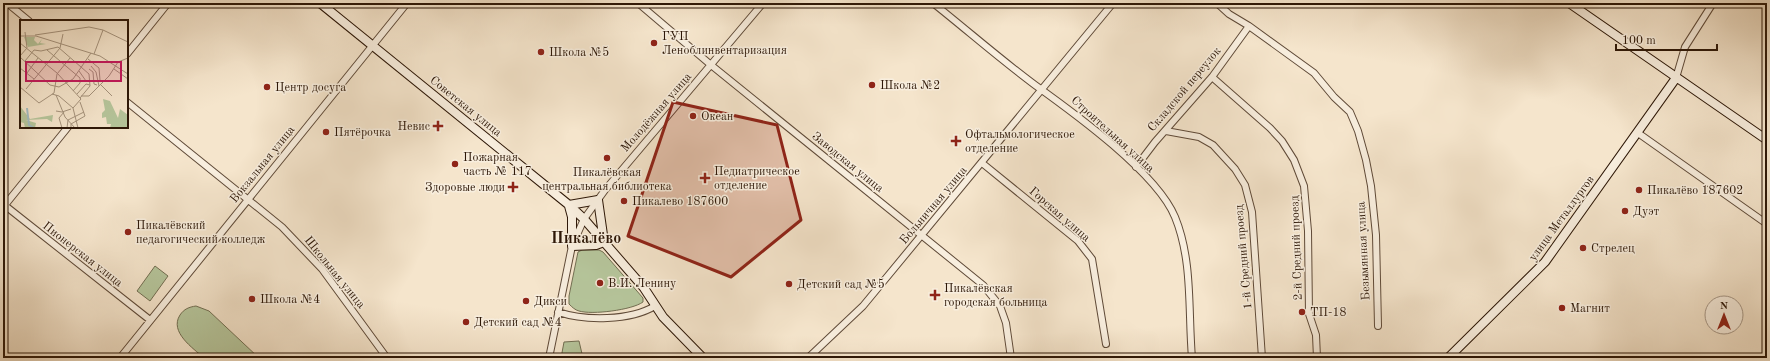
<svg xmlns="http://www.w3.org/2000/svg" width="1770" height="361" font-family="'Old Standard TT',serif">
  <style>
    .green { fill: #b6c69c; stroke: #726e52 }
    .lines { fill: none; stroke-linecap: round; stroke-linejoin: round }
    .street-casing { stroke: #5f4a38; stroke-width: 8 }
    .secondary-casing { stroke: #2d1707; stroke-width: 10 }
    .street { stroke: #f8eede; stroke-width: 6 }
    .secondary { stroke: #f8eede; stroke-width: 8 }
    .marked { fill: #8f2418; fill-opacity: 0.2; stroke: #8f2418; stroke-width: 3; stroke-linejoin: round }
    .poi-dot { fill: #8f2418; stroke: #f8eede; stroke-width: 1.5 }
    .labels { text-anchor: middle; stroke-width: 3; stroke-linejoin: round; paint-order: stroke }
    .poi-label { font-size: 12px; fill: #2d1707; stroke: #f8eede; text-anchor: start }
    .street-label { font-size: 12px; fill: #2d1707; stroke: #f8eede }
    .district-label { font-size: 16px; font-weight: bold; fill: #2d1707; stroke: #f8eede }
    .inset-river { fill: none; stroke: #a1bcc2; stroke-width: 2 }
    .inset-road { fill: none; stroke: #a5937d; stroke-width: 1 }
    .view { fill: #c2185b; fill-opacity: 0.15; stroke: #c2185b; stroke-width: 2 }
    .inset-edge { fill: none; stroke: #2d1707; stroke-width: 2 }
  </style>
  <rect width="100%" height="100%" fill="#f5e5cc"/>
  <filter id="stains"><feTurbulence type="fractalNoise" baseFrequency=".005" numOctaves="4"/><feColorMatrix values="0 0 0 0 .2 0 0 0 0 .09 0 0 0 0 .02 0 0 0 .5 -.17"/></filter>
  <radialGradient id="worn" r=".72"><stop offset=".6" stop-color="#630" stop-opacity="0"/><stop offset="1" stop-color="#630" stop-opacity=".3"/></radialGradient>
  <path class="green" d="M582,250H599L603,252L643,298V302C632,310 592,315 579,311C575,310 572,307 569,304V296L578,252Z
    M155,266L168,276L150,301L137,291Z
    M196,306L209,311L259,358H204C193,348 169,332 180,315C184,309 189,307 196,306Z
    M579,341L583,358H561L564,342Z"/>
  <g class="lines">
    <defs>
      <path id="street" d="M7,3L29,21
        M638,3L711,65L983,285L1000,306L1006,323L1011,358
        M933,3C967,30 1000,59 1035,85C1074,113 1157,173 1175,217C1193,261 1188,311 1192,358
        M1217,3L1229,14L1249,26L1314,73L1334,97L1350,112L1358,131L1366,160L1371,186L1376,235L1378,326
        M127,54L168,3
        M1212,77L1270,128L1282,141L1294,160L1304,186L1308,231L1309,314L1316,335L1317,358
        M1676,78L1685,47L1713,3
        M127,102L282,227L322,269L387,358
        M1166,131L1199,137L1213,145L1235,169L1245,185L1252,212L1262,358
        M1638,133L1767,224
        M982,163L1078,241L1092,259L1106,344
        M1136,167L1155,142L1212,77L1249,26
        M3,204L150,320
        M5,205L68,127
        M558,312C585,321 630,321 655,306
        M120,358L407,3
        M549,358L572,246L584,219L605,190L763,3
        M808,358L863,306L1113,3"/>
      <path id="secondary" d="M320,3L569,205L584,219L644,288L663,317L703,358
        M1569,3L1767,140
        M569,205L598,200L604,242
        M569,206L572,217V246L596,245L604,242
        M1448,358L1545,262L1676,78"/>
    </defs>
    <use href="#street" class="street-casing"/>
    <use href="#secondary" class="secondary-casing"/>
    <use href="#street" class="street"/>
    <use href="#secondary" class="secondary"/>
  </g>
  <path class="marked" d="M673,102L777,125L801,220L731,277L628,236Z"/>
  <g class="poi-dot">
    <circle cx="654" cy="43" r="4"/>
    <circle cx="541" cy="52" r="4"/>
    <circle cx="872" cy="85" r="4"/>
    <circle cx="267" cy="87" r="4"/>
    <circle cx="693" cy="116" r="4"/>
    <path d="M436 120h4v4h4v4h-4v4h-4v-4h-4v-4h4z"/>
    <circle cx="326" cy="132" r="4"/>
    <path d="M954 135h4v4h4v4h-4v4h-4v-4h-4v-4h4z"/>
    <circle cx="607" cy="158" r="4"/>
    <circle cx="455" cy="164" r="4"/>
    <path d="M703 172h4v4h4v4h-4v4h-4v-4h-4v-4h4z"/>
    <path d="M511 181h4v4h4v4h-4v4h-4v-4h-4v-4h4z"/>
    <circle cx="1639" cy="190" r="4"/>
    <circle cx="624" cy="201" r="4"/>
    <circle cx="1625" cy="211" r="4"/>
    <circle cx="128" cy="232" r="4"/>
    <circle cx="1583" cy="248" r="4"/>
    <circle cx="600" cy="283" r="4"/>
    <circle cx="789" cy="284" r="4"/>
    <path d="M933 289h4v4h4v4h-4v4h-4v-4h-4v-4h4z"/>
    <circle cx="252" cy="299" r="4"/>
    <circle cx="526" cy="301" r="4"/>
    <circle cx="1562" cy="308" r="4"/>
    <circle cx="1302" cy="312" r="4"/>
    <circle cx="466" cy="322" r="4"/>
  </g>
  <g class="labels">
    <g class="poi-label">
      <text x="662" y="40">ГУП<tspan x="662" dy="14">Леноблинвентаризация</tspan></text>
      <text x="549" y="56">Школа №5</text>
      <text x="880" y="89">Школа №2</text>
      <text x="275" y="91">Центр досуга</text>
      <text x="701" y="120">Океан</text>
      <text x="430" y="130" text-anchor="end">Невис</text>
      <text x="334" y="136">Пятёрочка</text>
      <text x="965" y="138">Офтальмологическое<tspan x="965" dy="14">отделение</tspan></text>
      <text x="463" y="161">Пожарная<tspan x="463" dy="14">часть № 117</tspan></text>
      <text x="714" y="175">Педиатрическое<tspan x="714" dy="14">отделение</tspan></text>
      <text x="607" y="176" text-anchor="middle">Пикалёвская<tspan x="607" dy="14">центральная библиотека</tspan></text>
      <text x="505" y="191" text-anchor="end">Здоровые люди</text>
      <text x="1647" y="194">Пикалёво 187602</text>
      <text x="632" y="205">Пикалево 187600</text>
      <text x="1633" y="215">Дуэт</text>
      <text x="136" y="229">Пикалёвский<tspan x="136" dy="14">педагогический колледж</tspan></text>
      <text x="1591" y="252">Стрелец</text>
      <text x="608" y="287">В.И. Ленину</text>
      <text x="797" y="288">Детский сад №5</text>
      <text x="944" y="292">Пикалёвская<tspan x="944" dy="14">городская больница</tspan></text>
      <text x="260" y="303">Школа №4</text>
      <text x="534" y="305">Дикси</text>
      <text x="1570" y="312">Магнит</text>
      <text x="1310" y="316">ТП-18</text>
      <text x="474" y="326">Детский сад №4</text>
    </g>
    <g class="street-label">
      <text transform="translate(1184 89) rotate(-50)" y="4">Складской переулок</text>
      <text transform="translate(466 106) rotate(39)" y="4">Советская улица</text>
      <text transform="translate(656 112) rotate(-49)" y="4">Молодёжная улица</text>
      <text transform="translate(1113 134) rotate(42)" y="4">Строительная улица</text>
      <text transform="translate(848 162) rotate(39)" y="4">Заводская улица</text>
      <text transform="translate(262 164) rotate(-51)" y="4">Вокзальная улица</text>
      <text transform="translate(933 205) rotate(-50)" y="4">Больничная улица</text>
      <text transform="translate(1060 214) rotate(41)" y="4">Горская улица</text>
      <text transform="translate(1561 218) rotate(-54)" y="4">улица Металлургов</text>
      <text transform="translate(1296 248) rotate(-92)" y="4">2-й Средний проезд</text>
      <text transform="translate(1363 251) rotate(-93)" y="4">Безымянная улица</text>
      <text transform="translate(83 254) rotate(38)" y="4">Пионерская улица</text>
      <text transform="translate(1243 257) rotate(-95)" y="4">1-й Средний проезд</text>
      <text transform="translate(335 272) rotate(51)" y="4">Школьная улица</text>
    </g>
    <g class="district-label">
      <text x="586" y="243">Пикалёво</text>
    </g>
  </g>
  <g transform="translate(20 20)">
    <rect width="108" height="108" fill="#f5e5cc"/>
    <path d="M4,17H15L14,20L18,24L22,19L20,23L26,24L8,27ZM83,79L90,81L98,98L100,89L108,95V108H84H90L91,104H87L86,97L82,98V93L85,90ZM0,86L10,99L33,95L32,102L27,99L6,100L16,103L15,108H5L4,103L0,102Z" fill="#b6c69c"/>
    <path class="inset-river" d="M7,88L9,105L14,108"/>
    <path class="inset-road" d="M15,15L69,7L83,10M0,16H16L80,36L108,54M0,23L37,53L61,79L53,88M27,30L60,58V63L53,71M74,34L83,10L108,22M0,36L7,28L5,12M0,37L30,65L39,67L53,59L71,33M68,39L79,48L80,60M5,41L14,30L21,31L38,27L69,54L70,66L60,78M71,46L76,52L79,66M0,48L14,59M69,49L73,52L74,64L77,65M94,49L108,59M59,51L66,61M7,53L18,38M81,65L92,76M0,67L19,83L34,73L37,54L50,38M6,69L40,28L43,14M32,74L39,76L53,88M57,74L66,64L70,65M36,75L45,97L55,108M61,76H69L89,56L98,42L108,38M53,88L58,108M36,91L42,92L51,89M42,108L39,98L44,92M47,108L48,100L64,92M51,108V104L65,96L60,82"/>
    <path class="view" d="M6,42H101V61H6Z"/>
    <rect width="108" height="108" class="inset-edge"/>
  </g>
  <rect width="1770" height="361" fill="none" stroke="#f5e5cc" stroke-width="16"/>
  <rect x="4" y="4" width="1762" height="353" fill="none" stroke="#2d1707" stroke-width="2"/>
  <rect x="8" y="8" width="1754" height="345" fill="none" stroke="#2d1707"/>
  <g transform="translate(1724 315)"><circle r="19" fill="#f8eede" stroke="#a79888"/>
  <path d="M0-3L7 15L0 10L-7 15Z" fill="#8f2418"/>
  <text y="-6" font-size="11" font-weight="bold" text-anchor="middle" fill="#2d1707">N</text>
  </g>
  <path d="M1616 44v6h101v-6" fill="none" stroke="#2d1707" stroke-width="2"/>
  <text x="1622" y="44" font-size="12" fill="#2d1707" stroke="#f8eede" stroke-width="3" paint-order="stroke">100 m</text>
  <rect width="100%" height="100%" filter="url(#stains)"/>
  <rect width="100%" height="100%" fill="url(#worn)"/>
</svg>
